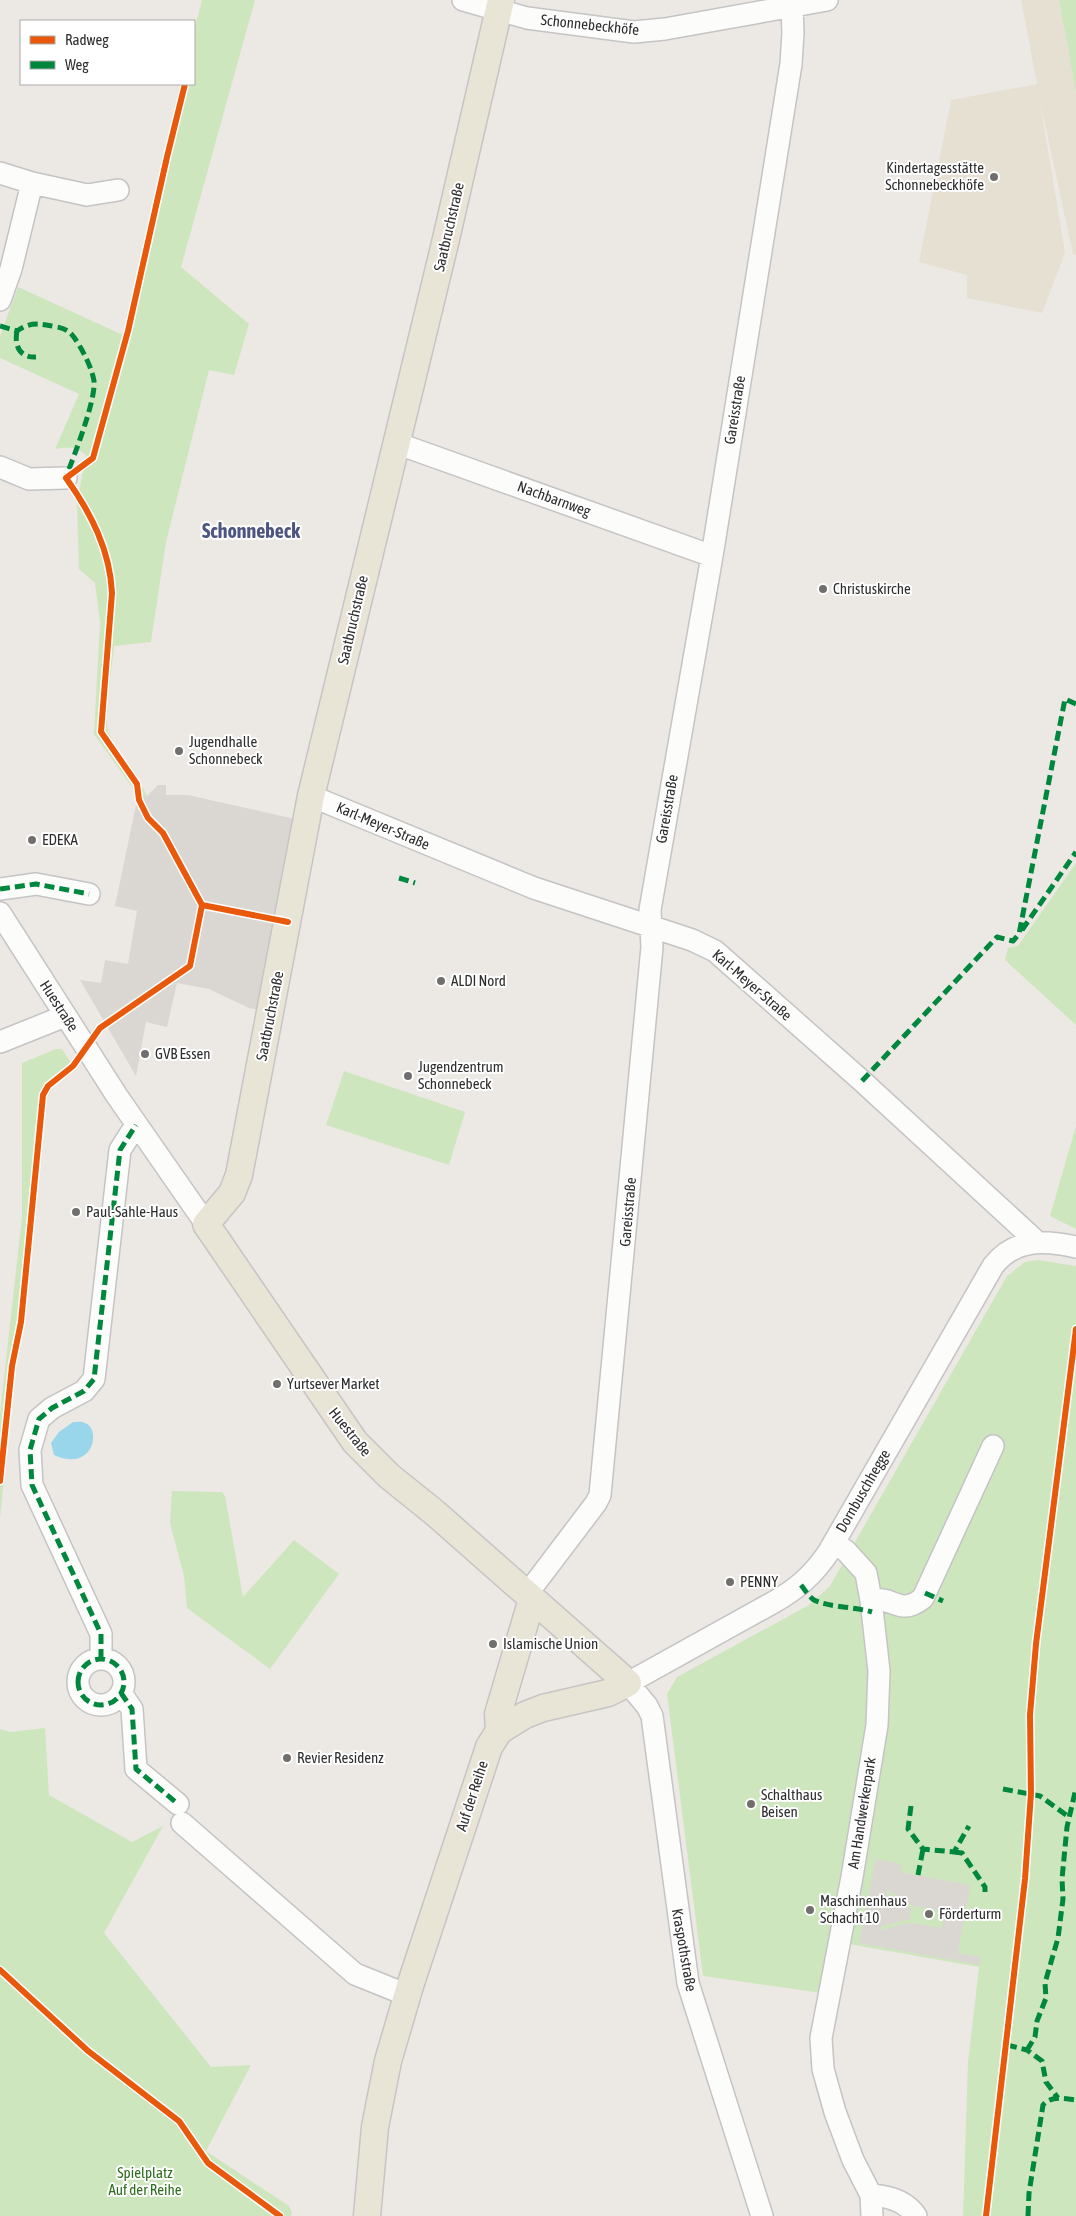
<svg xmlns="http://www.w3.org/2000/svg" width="1076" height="2216" font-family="'Asap Condensed',sans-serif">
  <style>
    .education { fill: #e6e0d3 }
    .green { fill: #cee6be }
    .plaza { fill: #dad6d2; fill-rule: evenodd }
    .water { fill: #99d6ec }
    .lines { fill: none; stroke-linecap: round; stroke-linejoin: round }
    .minor-casing { stroke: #c5c4c5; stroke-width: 24 }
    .major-casing { stroke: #c6c5c4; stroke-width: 29 }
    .minor { stroke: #fcfcfb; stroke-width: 21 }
    .major { stroke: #e8e4d6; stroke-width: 26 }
    .quiet { stroke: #00873e; stroke-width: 5; stroke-dasharray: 10 5; stroke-linecap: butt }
    .cycleway-casing { stroke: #fff; stroke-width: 9 }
    .cycleway { stroke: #e8590c; stroke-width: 6 }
    .poi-dot { fill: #706f6e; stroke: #fff; stroke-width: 2 }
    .labels { text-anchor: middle; stroke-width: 4; stroke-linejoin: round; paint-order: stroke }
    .street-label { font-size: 15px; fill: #2e2e2e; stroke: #fff }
    .poi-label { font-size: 15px; fill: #2e2e2e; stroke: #fff; text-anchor: start }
    .park-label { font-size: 15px; fill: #2c6e1b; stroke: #fff }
    .district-label { font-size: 20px; font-weight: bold; fill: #4d5680; stroke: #fff }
  </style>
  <rect width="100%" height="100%" fill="#ece8e4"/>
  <path class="education" d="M1021,0H1059L1076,93V255L1073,254L1040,101L1065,253L1042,313L967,298V275L919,262L951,100L1037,84Z"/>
  <path class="green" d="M202,0H255L181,267L249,324L234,375L209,370L166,542L151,642L114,646C113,661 104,720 108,730C116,754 136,773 147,796L139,800L136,797L135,791L94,734L100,622L95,583L79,569L77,503L86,455C76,446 68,447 55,449L79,394L0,358V336L18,287L123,335L180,84H194V31Z
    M1059,0H1076V93Z
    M1076,863V1025L1005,960L1008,948L1018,946Z
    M56,1049H62L76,1070L52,1088L46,1101L34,1195L24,1321L15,1364L0,1518V1414L22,1217V1063Z
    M344,1071L465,1112L449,1165L326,1125Z
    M1076,1126V1229L1050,1216Z
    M1038,1260L1076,1266V2216H963L968,2063L979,1967L832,1941L822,1993L703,1976L667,1694L677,1677L809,1605L830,1586L1007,1276L1025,1262Z
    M172,1491L222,1492L225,1496L243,1597L294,1540L339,1574L270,1669L187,1608L184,1576L170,1523Z
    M45,1728L49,1795L132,1842L163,1826L104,1933L211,2067L251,2065L206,2151L289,2206L292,2212L291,2216H0V1729L10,1732Z"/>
  <path class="plaza" d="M158,785H166V795H188L295,819L271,1012L249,1008L209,989L177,983L167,1027L146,1022L136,1076L80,980L101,983L105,960L128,964L137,911L115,906L137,800L147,796Z
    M876,1859L902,1864L901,1872L970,1885L958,1953L981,1957L980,1965L859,1943ZM887,1890L913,1906L944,1911L942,1928L910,1923L881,1930V1926L910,1919L911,1909L886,1893Z"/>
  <path class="water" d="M73,1422C77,1422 82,1421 85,1423C102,1429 93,1473 54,1455L51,1443L59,1432Z"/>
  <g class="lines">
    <defs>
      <path id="minor" d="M463,0L527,18L634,32L665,29L827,0
        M0,173L32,183L87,195L118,190
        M0,300L11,269L32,183
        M396,443L712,556
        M0,467L29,479L66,478
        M311,796L534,888L692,940L715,951L862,1081L1037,1242
        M0,889L36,884L89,894
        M0,913L117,1096L206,1224
        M0,1042L65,1016
        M834,1543L846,1551L866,1573L871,1600L879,1671L877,1725L852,1877L821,2038L823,2069L835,2112L853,2160L871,2195L872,2216
        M527,1594L596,1503L600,1495L652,947L650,910L712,556L791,64L793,33L792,7
        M871,1600C895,1596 899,1617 923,1598L993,1446
        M78 1682a23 23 0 1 1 46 0a23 23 0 1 1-46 0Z
        M101,1659V1634L32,1485L30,1450L39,1419L52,1408L84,1391L94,1379L120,1150L136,1125
        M121,1693L132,1709L136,1769L178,1804
        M182,1823L355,1974L407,1995
        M871,2195C888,2196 906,2201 916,2216
        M762,2216L688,1983L652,1716L647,1706L628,1683L774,1602C797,1589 813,1575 828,1553L993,1266C1015,1238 1044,1240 1076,1247"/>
      <path id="major" d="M499,1731L498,1714L532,1599
        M367,2216L375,2127L388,2061L410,1986L489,1747L499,1731L525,1715L543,1708L608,1693L628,1683L435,1513L389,1476L355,1442L206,1224L232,1193L239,1175L311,796L446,239L501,0"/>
    </defs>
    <use href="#minor" class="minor-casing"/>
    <use href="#major" class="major-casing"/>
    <use href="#minor" class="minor"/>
    <use href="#major" class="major"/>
    <path class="quiet" d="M0,326L17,331C32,321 40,324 57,327C69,329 73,335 79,345C85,355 92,369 94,381C96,400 74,456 66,477
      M17,331C14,346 20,358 36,357
      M399,878L415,883
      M0,889L36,884L89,894
      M1022,930L1076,852
      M862,1081L997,937L1013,941L1019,934L1065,699L1076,704
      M801,1585C805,1590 809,1597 814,1600C827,1607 856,1607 872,1612
      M925,1593L943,1601
      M78 1682a23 23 0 1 1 46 0a23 23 0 1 1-46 0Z
      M101,1659V1634L32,1485L30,1450L39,1419L52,1408L84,1391L94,1379L120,1150L136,1125
      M121,1693L132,1709L136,1769L178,1804
      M1003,1789L1040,1796L1069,1817
      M911,1806L908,1829L923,1849L954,1852L969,1826
      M954,1852L962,1853L985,1887V1892
      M918,1875L923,1849
      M1007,2045L1027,2050L1042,2061L1046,2082L1058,2098
      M1027,2050L1035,2037L1037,2021L1046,1998L1045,1983L1058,1938L1063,1899L1062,1879L1067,1827L1076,1788
      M1028,2216L1029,2193L1043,2105C1051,2095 1065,2099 1076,2100"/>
    <defs>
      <path id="cycleway" d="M202,905L288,922
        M0,1481L12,1366L21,1322L43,1095L48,1086L73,1066L100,1028L190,966L202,905L163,833L148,818L139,800L137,784L101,732L112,593C110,550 91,513 66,478L93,458L128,331L167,157L185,84
        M0,1970L87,2050L179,2121L208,2163L280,2216
        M986,2216L1025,1879L1031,1793L1030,1715L1036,1644L1076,1329"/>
    </defs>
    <use href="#cycleway" class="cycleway-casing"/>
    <use href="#cycleway" class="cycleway"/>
  </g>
  <g class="poi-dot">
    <circle cx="994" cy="177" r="5"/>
    <circle cx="823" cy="589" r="5"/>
    <circle cx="179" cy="751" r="5"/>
    <circle cx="32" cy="840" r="5"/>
    <circle cx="441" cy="981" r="5"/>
    <circle cx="145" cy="1054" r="5"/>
    <circle cx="408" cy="1076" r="5"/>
    <circle cx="76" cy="1212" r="5"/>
    <circle cx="277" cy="1384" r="5"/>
    <circle cx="730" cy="1582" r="5"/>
    <circle cx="493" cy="1644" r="5"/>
    <circle cx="287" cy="1758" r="5"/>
    <circle cx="751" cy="1804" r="5"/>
    <circle cx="810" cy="1910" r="5"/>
    <circle cx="929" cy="1914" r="5"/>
  </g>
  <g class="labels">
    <g class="street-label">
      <text transform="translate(590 25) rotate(6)" y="5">Schonnebeckhöfe</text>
      <text transform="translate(449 227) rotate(-77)" y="5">Saatbruchstraße</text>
      <text transform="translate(735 410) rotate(-81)" y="5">Gareisstraße</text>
      <text transform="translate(554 499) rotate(20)" y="5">Nachbarnweg</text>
      <text transform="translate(353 620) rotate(-77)" y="5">Saatbruchstraße</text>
      <text transform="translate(667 809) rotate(-80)" y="5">Gareisstraße</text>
      <text transform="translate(383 826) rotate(23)" y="5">Karl-Meyer-Straße</text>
      <text transform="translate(752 985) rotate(41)" y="5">Karl-Meyer-Straße</text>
      <text transform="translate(59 1006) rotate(57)" y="5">Huestraße</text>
      <text transform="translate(270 1016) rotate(-79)" y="5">Saatbruchstraße</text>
      <text transform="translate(628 1212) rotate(-85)" y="5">Gareisstraße</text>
      <text transform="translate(350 1432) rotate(51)" y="5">Huestraße</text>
      <text transform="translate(863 1491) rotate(-60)" y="5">Dornbuschhegge</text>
      <text transform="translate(472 1796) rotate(-72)" y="5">Auf der Reihe</text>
      <text transform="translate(862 1813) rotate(-81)" y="5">Am Handwerkerpark</text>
      <text transform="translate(684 1950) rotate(80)" y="5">Kraspothstraße</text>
    </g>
    <g class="poi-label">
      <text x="984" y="173" text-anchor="end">Kindertagesstätte<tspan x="984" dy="17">Schonnebeckhöfe</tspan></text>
      <text x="833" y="594">Christuskirche</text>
      <text x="189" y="747">Jugendhalle<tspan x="189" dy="17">Schonnebeck</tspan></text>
      <text x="42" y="845">EDEKA</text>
      <text x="451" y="986">ALDI Nord</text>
      <text x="155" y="1059">GVB Essen</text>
      <text x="418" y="1072">Jugendzentrum<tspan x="418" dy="17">Schonnebeck</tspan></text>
      <text x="86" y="1217">Paul-Sahle-Haus</text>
      <text x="287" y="1389">Yurtsever Market</text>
      <text x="740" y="1587">PENNY</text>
      <text x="503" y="1649">Islamische Union</text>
      <text x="297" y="1763">Revier Residenz</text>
      <text x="761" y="1800">Schalthaus<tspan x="761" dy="17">Beisen</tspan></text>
      <text x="820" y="1906">Maschinenhaus<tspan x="820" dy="17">Schacht 10</tspan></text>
      <text x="939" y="1919">Förderturm</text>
    </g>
    <g class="park-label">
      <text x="145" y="2178">Spielplatz<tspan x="145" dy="17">Auf der Reihe</tspan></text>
    </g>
    <g class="district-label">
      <text x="251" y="538">Schonnebeck</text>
    </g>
  </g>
  <rect x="20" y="20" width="175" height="65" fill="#ffffff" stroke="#ababab"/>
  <rect x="30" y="36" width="25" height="8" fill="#e8590c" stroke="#ababab"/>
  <text x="65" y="45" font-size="15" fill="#2e2e2e">Radweg</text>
  <rect x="30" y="61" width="25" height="8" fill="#00873e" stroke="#ababab"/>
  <text x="65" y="70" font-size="15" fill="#2e2e2e">Weg</text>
</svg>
